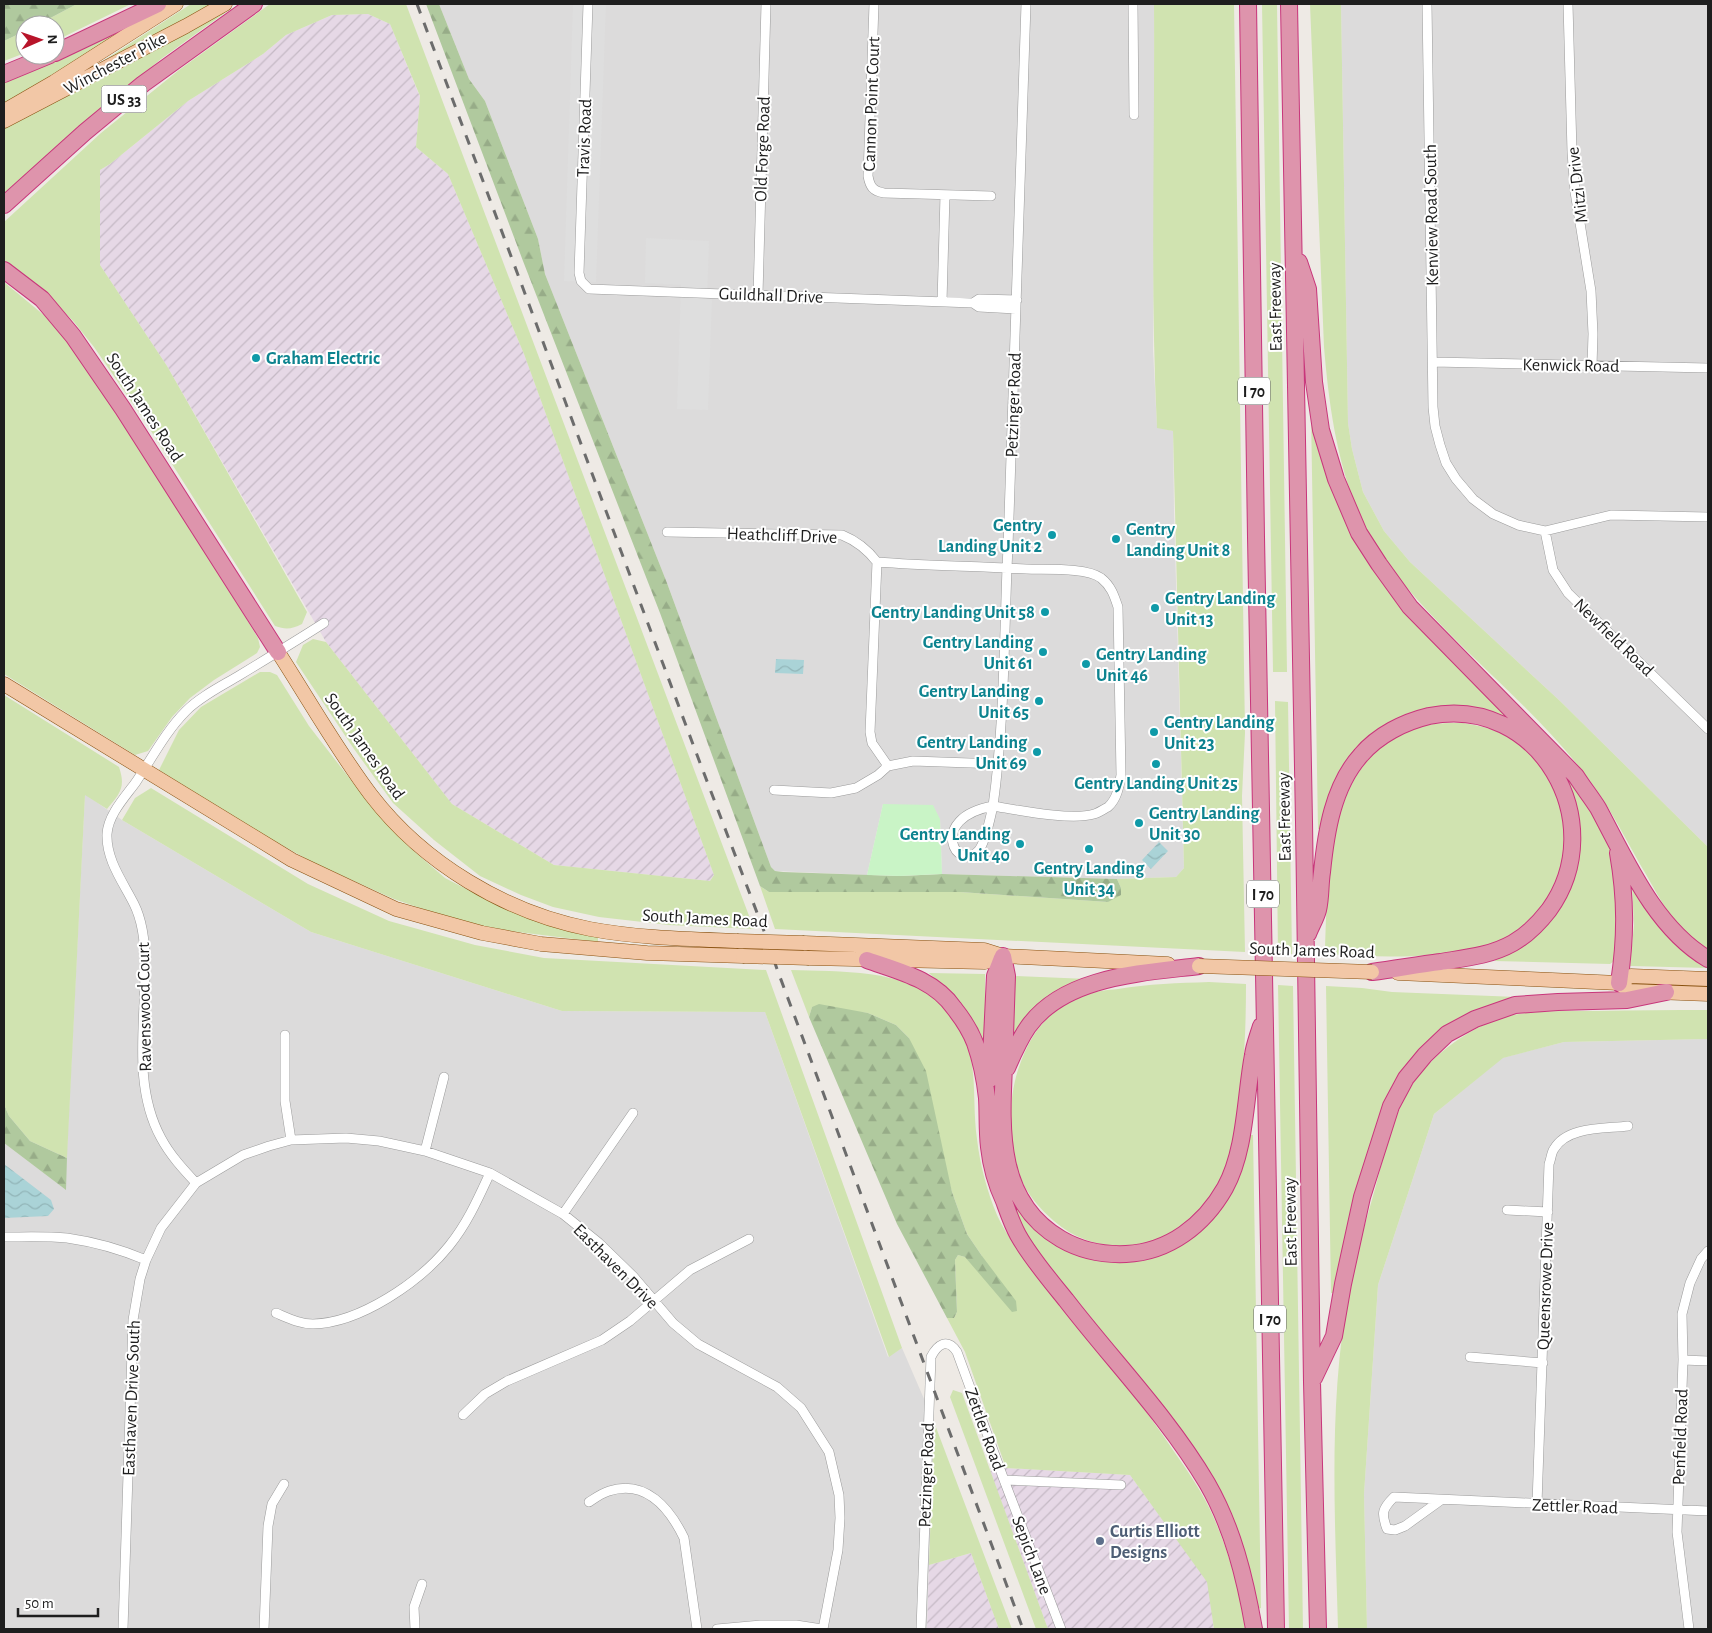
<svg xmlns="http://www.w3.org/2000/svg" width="1712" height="1633" font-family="'Alegreya Sans',sans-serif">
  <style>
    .residential { fill: #dcdbdb }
    .industrial { fill: url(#industrial-furrows) }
    .grass { fill: #d0e3b0 }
    .forest { fill: url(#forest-firs) }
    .park { fill: #c9f4c6 }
    .parking { fill: #dedede }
    .water { fill: url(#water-waves) }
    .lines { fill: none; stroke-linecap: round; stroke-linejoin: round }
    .street-casing { stroke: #9b9b9b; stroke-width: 10 }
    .primary-casing { stroke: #89510f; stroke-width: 15 }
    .highway-casing { stroke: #c8367b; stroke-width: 18 }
    .street { stroke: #fff; stroke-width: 9 }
    .primary { stroke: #f2c7a6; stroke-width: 14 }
    .highway { stroke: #de94ac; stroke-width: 16 }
    .rail { stroke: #6c6c6c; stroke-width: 3; stroke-dasharray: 10 10; stroke-linecap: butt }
    .primary-bridge-casing { stroke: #89510f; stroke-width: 15; stroke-linecap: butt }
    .primary-bridge { stroke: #f2c7a6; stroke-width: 14 }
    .culture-dot { fill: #0f9aa8; stroke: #fff; stroke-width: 2 }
    .service-dot { fill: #5c6f8a; stroke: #fff; stroke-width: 2 }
    .labels { text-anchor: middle; stroke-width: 4; stroke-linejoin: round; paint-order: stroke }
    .shield { fill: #fff; stroke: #626262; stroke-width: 1 }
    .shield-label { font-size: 16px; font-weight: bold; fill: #1e1e1e }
    .street-label { font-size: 18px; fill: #1e1e1e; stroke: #fff }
    .culture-label { font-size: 18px; font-weight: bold; fill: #0d838f; stroke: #fff; text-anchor: start }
    .service-label { font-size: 18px; font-weight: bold; fill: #4e5e75; stroke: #fff; text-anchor: start }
  </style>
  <defs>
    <pattern id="industrial-furrows" width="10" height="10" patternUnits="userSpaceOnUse" patternTransform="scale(1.25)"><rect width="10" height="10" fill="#e6d8e6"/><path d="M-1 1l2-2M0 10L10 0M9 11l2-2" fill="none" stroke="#c5b9c5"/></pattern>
    <pattern id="forest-firs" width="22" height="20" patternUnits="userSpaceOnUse" patternTransform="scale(1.25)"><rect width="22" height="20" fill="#b0c99e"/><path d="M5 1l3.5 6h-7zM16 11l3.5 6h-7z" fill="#97ac88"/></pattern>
    <pattern id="water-waves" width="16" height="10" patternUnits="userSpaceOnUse" patternTransform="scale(1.25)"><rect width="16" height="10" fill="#aad3d7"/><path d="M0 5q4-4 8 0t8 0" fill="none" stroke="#92b5b8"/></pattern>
  </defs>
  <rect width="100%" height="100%" fill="#eeeae5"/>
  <path class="residential" d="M439,4H1154L1155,129L1153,350L1157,427L1173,431L1174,512L1184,868L1176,877L1117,879L942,874L940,819L883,804L867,875L775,871L771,867L667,583L545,274L538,239L485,101L469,79Z
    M1341,4H1708V847L1560,701L1410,562L1384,531L1363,492L1352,449L1348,423Z
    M85,794L122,820L311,932L562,1011L765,1012L888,1357L902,1348L934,1422L927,1629H4V1143L65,1189Z
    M1708,1039V1629H1367L1364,1494L1378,1285L1434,1114L1502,1058L1564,1042Z"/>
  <path class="industrial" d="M368,14L390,24L420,97L416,147L448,174L524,354L714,875L710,881L554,865L452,804L326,642L167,366L100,265V170L110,164L188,101L263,54L286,35L332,15Z
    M1006,1468L1130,1475L1208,1582L1214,1629H1048L990,1471Z
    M971,1553L999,1629H927L929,1565Z"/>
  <path class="grass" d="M77,4H131L55,41V25H37Z
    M191,4H214L100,63Z
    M270,4H406L754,929L669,925L599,917L553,907L521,895L480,876L434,840L393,803L354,749L296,662L303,645L313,639L326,642L452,804L554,865L710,881L714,875L524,354L448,174L416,147L420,96L390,24L368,14L332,15L286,35L263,54L188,101L110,164L100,170V265L167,366L307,612L302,624C292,629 286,630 275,626L144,420L94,347L74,322L44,291L4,261V222L101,133L179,70Z
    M1154,4H1234L1245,733L1242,796L1245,952L775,929L760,886L769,892H960L1108,902L1121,888L1117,879L1176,877L1184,868L1173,431L1157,428C1150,287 1155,145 1154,4Z
    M1262,4H1277L1287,672H1273Z
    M1310,4H1341L1348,423L1352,449L1363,492L1384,531L1410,562L1560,701L1708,847V951C1679,934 1663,905 1647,876C1629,846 1614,814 1593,785C1532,700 1442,641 1382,555C1341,495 1330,418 1324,347Z
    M222,10L225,13L161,59L90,119L4,195V128L134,62Z
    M25,31V53L4,61V41Z
    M116,32L118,34L4,104V81Z
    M4,282L51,321L74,349L158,472L258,638L260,647L257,653L214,680L190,698L172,717L148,751L135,755L4,674Z
    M1311,414L1355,534L1524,726L1463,709L1371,738L1323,829H1318Z
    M260,672H270L277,675L309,726L357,788L408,846L445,878L501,907L556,927L598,937V942L510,931L458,921L394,899L314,863L269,838L159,770L179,730L201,707Z
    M4,695L119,767C126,787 120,794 107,809L85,795L67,1158L30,1141L9,1116L4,1105Z
    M1275,701L1288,702L1292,954L1278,953Z
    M1463,723C1482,726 1504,731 1519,744C1539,760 1556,785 1562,810C1569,836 1562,879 1548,902C1539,915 1517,935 1502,941C1492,946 1480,948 1469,950C1422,959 1373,957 1325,954C1328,876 1325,761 1414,728C1429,723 1447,723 1463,723Z
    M1568,774L1585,797L1608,843L1613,858L1617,880V959L1610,964L1494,961C1533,940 1558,920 1574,877L1565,777Z
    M151,788L308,884L389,921L475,945L544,958L766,970L902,1348L889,1357L765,1012L562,1011L311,932L122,820L135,798Z
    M1632,886L1667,935L1678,946L1708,968L1630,966L1634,925Z
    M791,970C839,972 905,968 941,1004C984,1047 970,1087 977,1139C980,1165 987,1191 997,1215C1012,1249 1046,1284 1070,1313C1107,1359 1142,1404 1175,1453C1189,1473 1203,1493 1213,1516C1229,1552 1240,1591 1245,1629H1214L1207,1582L1130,1475L1006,1468L965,1352L947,1318H954L957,1312L955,1260L958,1255L965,1257L982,1256L967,1234L952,1192L909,1038L896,1025L868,1013L812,1007L809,1017Z
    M929,973L985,974V1052L949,992Z
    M1014,976L1088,979L1016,1034H1012Z
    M1209,982L1246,984C1246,1031 1244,1077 1236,1123C1234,1134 1233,1147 1230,1158C1221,1182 1208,1205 1189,1221C1151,1255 1091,1254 1054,1221C1040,1209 1027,1194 1020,1177C1014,1163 1012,1146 1011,1130C1010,1109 1012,1087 1019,1067C1032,1030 1049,1009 1086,995C1096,991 1107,990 1118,989C1148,984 1179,983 1209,982Z
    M1278,985L1293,986L1303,1629H1289Z
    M1326,986L1362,988L1392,992L1517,997L1496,1006L1410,1066L1336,1293H1331Z
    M1708,1010V1039L1564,1042L1503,1058L1434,1114L1378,1285L1364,1494L1367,1629H1338C1335,1517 1328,1403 1349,1291C1355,1256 1366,1222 1375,1189C1385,1153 1393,1113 1414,1082C1433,1055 1460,1036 1489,1022C1519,1009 1566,1011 1598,1011C1635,1010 1672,1010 1708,1010Z
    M1249,1135H1253L1261,1608L1258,1609L1254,1588L1166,1411L1040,1254L1025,1231L1008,1195L1012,1194L1077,1252L1185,1242Z
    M953,1390L962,1393L1048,1629H1036L950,1397Z
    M934,1422L1012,1629H999L971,1553L929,1565Z"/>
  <path class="forest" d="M4,4H77L37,25H25V31L4,41Z
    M426,4H439L469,79L485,101L538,239L545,274L667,583L771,867L775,871L783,872L900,876L942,874L1117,879L1121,888V895L1108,902L960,892H769L760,886L660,613L523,261Z
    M819,1004L868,1013L896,1025L909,1038L926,1071L952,1192L967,1234L982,1256L1016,1301L1017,1311L1012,1312L965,1257L958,1255L955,1260L957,1312L954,1318H947L897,1224L809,1017L812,1007Z
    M4,1105L9,1116L30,1141L67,1158L66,1190L4,1143Z"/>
  <path class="park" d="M883,804L933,805L940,819L942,874L900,876L867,875Z"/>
  <path class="parking" d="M573,4H606L596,282L564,281Z
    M646,238L709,241L707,299H712L708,410L677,409L681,285L645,283Z"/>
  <path class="water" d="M776,659L804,660L803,674L775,673Z
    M1159,842L1168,851L1151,869L1142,860Z
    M4,1164L51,1200L54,1209L48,1216L4,1218Z"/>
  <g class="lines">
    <defs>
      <path id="street" d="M588,4L579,273L581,281L589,289L973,303L979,299L1017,300
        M874,4L868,176C870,187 873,191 884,193L991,196
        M1133,4L1134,115
        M1427,4L1433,407L1435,426L1440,445L1446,463L1456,479L1473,499L1493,514L1518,525L1545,531L1611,515L1708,517
        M1568,4L1572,152L1575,192L1591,291L1593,334L1592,366
        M758,295L766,4
        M942,302L945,195
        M973,303L979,307L1016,309
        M1433,362L1708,368
        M1545,531L1553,570L1568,593L1708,729
        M667,532L842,535C857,541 867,549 877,562C927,566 977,566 1026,569C1045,570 1086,567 1101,578C1111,586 1114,595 1118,607L1121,775C1119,787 1117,799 1108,807C1104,809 1098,813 1094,814C1071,821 1018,810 993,806C1004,727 1004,648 1007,568L1008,547L1026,4
        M877,562L870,732L872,743L888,766
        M774,790L831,793L856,788L878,775L888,766L913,761L999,764
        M993,806C990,818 986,841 979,850C957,875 926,818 993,806Z
        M285,1035V1101L291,1140
        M425,1151L444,1077
        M196,1183C183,1169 170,1155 161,1138C132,1085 146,1021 145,963C145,943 143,922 134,904C123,882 106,860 107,834C108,815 125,797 136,782C152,758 166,731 186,711C201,696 222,686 240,675C268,658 296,641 324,623
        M1507,1210L1548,1212
        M563,1214L633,1113
        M4,1237C24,1237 46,1236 67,1238C95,1242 120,1249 146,1260
        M276,1313C288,1318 300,1324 313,1324C360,1323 420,1282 449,1246C467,1224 478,1199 490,1173
        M1470,1357L1543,1363
        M1683,1360L1708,1361
        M463,1415L485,1394L507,1381L602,1340L630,1321L690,1270L749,1239
        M1004,1480L1061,1629
        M1441,1500L1405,1526L1395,1530L1387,1529C1381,1513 1382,1509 1394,1497L1708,1511
        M589,1502C595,1498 602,1493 609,1491C646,1479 670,1509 684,1538L697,1629
        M1537,1504L1549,1164C1551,1160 1551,1153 1554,1149C1567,1126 1605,1129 1628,1126
        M123,1629L133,1320L140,1279L146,1260L161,1228L196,1183L243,1155L269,1146L291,1140L346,1138L379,1141L425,1151L490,1173L563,1214L599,1243L633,1276L673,1323L698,1344L777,1387L801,1408L829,1452L839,1495L840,1518L838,1550L823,1629
        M264,1629L268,1526L272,1504L284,1484
        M415,1629L414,1607L422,1584
        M717,1629L761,1625H796L822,1629
        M921,1629L931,1357C937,1345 947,1337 957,1352L1004,1480L1121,1485
        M1689,1629L1677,1532L1683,1360L1682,1314L1690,1283L1701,1259L1708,1251"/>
      <path id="primary" d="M4,111L54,82L176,4
        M4,121L186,26L225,4
        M278,652C309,700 337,750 371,795C423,863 506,913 590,929C638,938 688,939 737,941
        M4,684L292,860L396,909L482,933L541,944L647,953L743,956
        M804,943L984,950L1003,956L1168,964
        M809,958L985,962L1003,956
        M1398,973L1619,983L1631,976L1708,979
        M1619,983L1629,991L1708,994"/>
      <path id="highway" d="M1248,4L1256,537L1276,1629
        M1289,4L1304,822L1312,1382L1318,1629
        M55,53L158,4
        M4,74L50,55
        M4,205L85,132L143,84L254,4
        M1299,262L1308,289L1314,382L1321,430L1336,479L1359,533L1379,564L1410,607L1576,776C1583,787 1591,797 1598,808C1626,860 1655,928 1708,959
        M4,270L42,299L73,336L123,409L278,652
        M1618,853C1626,899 1626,937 1619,983
        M1308,934C1311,926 1316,918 1318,910C1321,898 1320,884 1322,872C1326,832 1333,786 1361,755C1378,735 1404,722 1429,716C1539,694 1612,823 1549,910C1539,923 1527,935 1513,943C1490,956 1465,958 1440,962C1417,965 1395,969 1372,972
        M1003,956L1007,976C1006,1006 1005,1036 1004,1066C1001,1130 997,1202 1061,1239C1080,1250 1103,1255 1126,1254C1169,1252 1204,1225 1225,1188C1246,1150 1245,1097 1253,1055C1254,1046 1258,1036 1261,1026
        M867,960C898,971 934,979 954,1008C962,1018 970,1030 975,1043C981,1060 985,1080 987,1098C988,1114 987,1130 989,1147C991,1165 996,1184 1004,1201C1008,1212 1012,1224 1018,1235C1031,1258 1049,1279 1066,1300C1113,1361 1168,1417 1207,1483C1233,1528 1245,1578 1254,1629
        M1007,1068C1013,1054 1019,1040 1028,1027C1064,976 1142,973 1199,966
        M990,1079L995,976L1002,958
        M1314,1378L1334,1336L1343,1284L1362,1197L1391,1106L1406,1078L1425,1055L1447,1034L1475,1019L1515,1005L1558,1002L1627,1000L1666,992"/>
    </defs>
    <use href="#street" class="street-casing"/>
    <use href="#primary" class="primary-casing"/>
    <use href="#highway" class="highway-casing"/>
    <use href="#street" class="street"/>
    <use href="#primary" class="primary"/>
    <use href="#highway" class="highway"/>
    <path class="rail" d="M417,4L694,747L764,931L777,969L1023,1629"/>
    <defs>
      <path id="primary-bridge" d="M737,941L804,943
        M743,956L809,958
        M1199,966L1372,972"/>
    </defs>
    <use href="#primary-bridge" class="primary-bridge-casing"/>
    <use href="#primary-bridge" class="primary-bridge"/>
  </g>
  <g class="culture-dot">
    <circle cx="256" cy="358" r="5"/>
    <circle cx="1052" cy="535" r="5"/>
    <circle cx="1116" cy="539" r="5"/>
    <circle cx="1155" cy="608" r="5"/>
    <circle cx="1045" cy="612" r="5"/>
    <circle cx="1043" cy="652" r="5"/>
    <circle cx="1086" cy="664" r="5"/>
    <circle cx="1039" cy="701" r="5"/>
    <circle cx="1154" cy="732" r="5"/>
    <circle cx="1037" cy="752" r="5"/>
    <circle cx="1156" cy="764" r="5"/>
    <circle cx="1139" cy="823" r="5"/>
    <circle cx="1020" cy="844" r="5"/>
    <circle cx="1089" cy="849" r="5"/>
  </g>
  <circle class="service-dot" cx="1100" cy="1541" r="5"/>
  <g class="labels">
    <g class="shield">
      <rect x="101.5" y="85.5" width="45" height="27" rx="4"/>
      <rect x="1238" y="377.5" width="32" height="27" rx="4"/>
      <rect x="1247" y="880.5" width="32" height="27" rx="4"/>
      <rect x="1254" y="1305.5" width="32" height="27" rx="4"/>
    </g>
    <g class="shield-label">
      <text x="124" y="105">US 33</text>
      <text x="1254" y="397">I 70</text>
      <text x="1263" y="900">I 70</text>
      <text x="1270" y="1325">I 70</text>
    </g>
    <g class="street-label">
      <text transform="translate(115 63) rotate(-28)" y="6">Winchester Pike</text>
      <text transform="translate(871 104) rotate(-88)" y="6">Cannon Point Court</text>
      <text transform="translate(584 138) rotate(-88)" y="6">Travis Road</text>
      <text transform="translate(762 149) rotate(-88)" y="6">Old Forge Road</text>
      <text transform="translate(1577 185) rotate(-97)" y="6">Mitzi Drive</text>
      <text transform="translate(1431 215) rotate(-91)" y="6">Kenview Road South</text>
      <text transform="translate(771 295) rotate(2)" y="6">Guildhall Drive</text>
      <text transform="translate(1275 307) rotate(-91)" y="6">East Freeway</text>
      <text transform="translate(1571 365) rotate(1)" y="6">Kenwick Road</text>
      <text transform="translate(1013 405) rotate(-88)" y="6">Petzinger Road</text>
      <text transform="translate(145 407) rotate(57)" y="6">South James Road</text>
      <text transform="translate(782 535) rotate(2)" y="6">Heathcliff Drive</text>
      <text transform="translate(1614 637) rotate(44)" y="6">Newfield Road</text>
      <text transform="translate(365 746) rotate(55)" y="6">South James Road</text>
      <text transform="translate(1284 817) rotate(-91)" y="6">East Freeway</text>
      <text transform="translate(705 918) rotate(3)" y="6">South James Road</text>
      <text transform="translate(1312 950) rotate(2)" y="6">South James Road</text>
      <text transform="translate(144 1007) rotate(-91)" y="6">Ravenswood Court</text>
      <text transform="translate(1290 1222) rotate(-91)" y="6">East Freeway</text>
      <text transform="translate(616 1266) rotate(45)" y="6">Easthaven Drive</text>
      <text transform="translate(1545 1286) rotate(-88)" y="6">Queensrowe Drive</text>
      <text transform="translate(131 1398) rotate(-88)" y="6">Easthaven Drive South</text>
      <text transform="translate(985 1429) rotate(70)" y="6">Zettler Road</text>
      <text transform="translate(1680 1437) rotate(-88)" y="6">Penfield Road</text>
      <text transform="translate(926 1475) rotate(-88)" y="6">Petzinger Road</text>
      <text transform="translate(1575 1506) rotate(2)" y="6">Zettler Road</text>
      <text transform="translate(1032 1555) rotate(69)" y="6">Sepich Lane</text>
    </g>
    <g class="culture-label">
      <text x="266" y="364">Graham Electric</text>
      <text x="1042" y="531" text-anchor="end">Gentry<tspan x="1042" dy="21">Landing Unit 2</tspan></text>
      <text x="1126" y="535">Gentry<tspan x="1126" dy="21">Landing Unit 8</tspan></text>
      <text x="1165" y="604">Gentry Landing<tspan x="1165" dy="21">Unit 13</tspan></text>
      <text x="1035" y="618" text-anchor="end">Gentry Landing Unit 58</text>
      <text x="1033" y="648" text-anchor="end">Gentry Landing<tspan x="1033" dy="21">Unit 61</tspan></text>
      <text x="1096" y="660">Gentry Landing<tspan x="1096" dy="21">Unit 46</tspan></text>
      <text x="1029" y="697" text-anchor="end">Gentry Landing<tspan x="1029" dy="21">Unit 65</tspan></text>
      <text x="1164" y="728">Gentry Landing<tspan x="1164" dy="21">Unit 23</tspan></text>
      <text x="1027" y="748" text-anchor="end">Gentry Landing<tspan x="1027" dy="21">Unit 69</tspan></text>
      <text x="1156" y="789" text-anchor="middle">Gentry Landing Unit 25</text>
      <text x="1149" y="819">Gentry Landing<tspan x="1149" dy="21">Unit 30</tspan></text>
      <text x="1010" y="840" text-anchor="end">Gentry Landing<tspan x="1010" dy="21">Unit 40</tspan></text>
      <text x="1089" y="874" text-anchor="middle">Gentry Landing<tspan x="1089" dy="21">Unit 34</tspan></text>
    </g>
    <g class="service-label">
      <text x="1110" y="1537">Curtis Elliott<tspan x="1110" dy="21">Designs</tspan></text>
    </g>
  </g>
  <rect width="1712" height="1633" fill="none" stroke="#1e1e1e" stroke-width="10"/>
  <g transform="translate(40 40) rotate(88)"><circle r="24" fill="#ffffff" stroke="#a5a5a5"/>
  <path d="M0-4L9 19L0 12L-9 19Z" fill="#b8142a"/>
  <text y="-8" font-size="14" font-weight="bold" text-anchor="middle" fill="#1e1e1e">N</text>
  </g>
  <path d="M18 1608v8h80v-8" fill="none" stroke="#1e1e1e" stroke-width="2.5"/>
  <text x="25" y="1608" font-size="15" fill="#1e1e1e" stroke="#ffffff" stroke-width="4" paint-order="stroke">50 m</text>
</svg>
